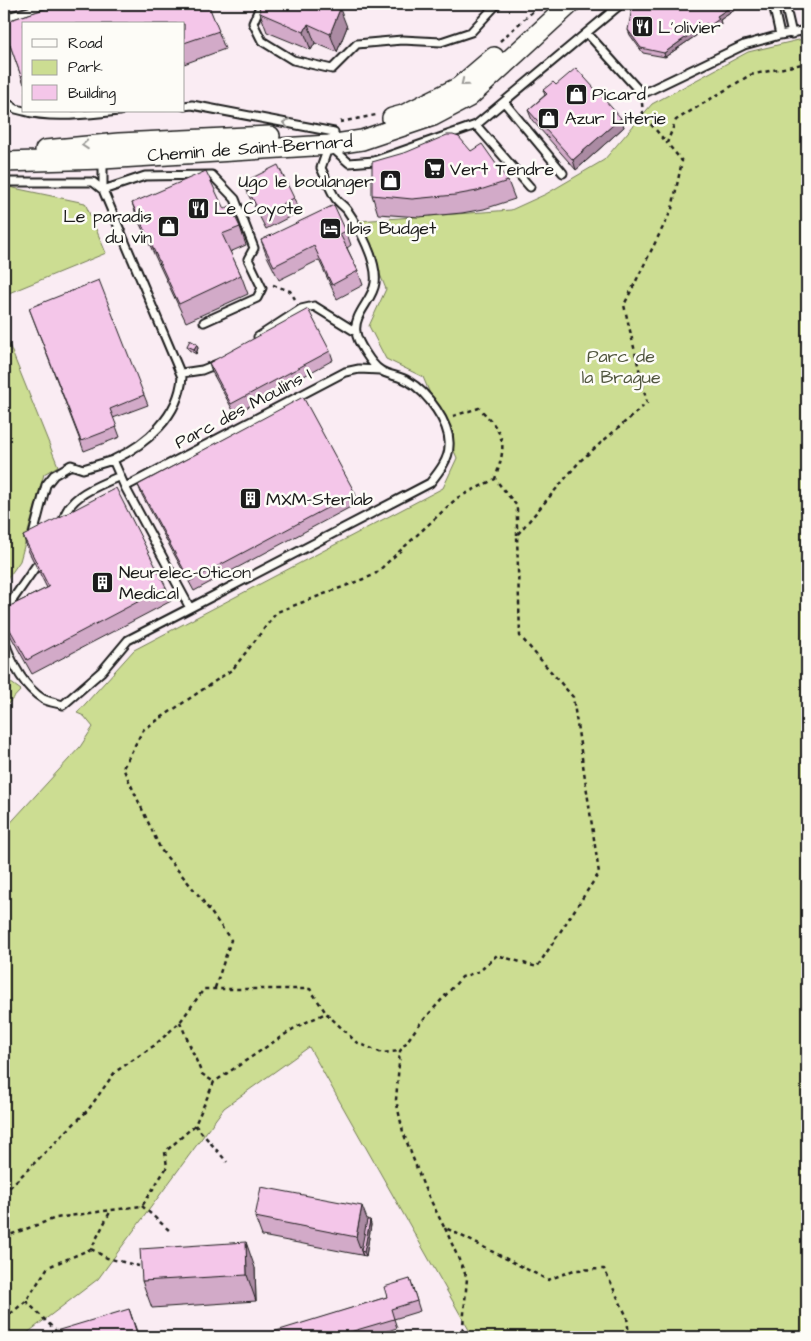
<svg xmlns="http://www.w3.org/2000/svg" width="811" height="1341" font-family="'Architects Daughter',sans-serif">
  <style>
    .built { fill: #faecf3; fill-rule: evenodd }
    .green { fill: #ccdd92; stroke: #747c57 }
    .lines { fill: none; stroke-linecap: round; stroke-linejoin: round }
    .lane-casing { stroke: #1c1c1c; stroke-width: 11 }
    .secondary-casing { stroke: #1c1c1c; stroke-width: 22 }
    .path { stroke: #1c1c1c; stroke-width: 2.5; stroke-dasharray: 4 4; stroke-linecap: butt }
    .lane { stroke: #fdfcf7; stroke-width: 7 }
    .secondary { stroke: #fdfcf7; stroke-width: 19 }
    .wall { fill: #d2aac8; stroke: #1c1c1c }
    .shaded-wall { fill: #ab8ba3; stroke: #1c1c1c }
    .building { fill: #f4c6e9; stroke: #1c1c1c }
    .oneway { stroke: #989794 }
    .labels { text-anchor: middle; stroke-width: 5; stroke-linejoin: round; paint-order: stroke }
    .poi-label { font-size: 18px; fill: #1c1c1c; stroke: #fdfcf7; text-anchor: start }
    .street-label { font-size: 18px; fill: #1c1c1c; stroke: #fdfcf7 }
    .park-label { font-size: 18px; fill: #51563f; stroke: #fdfcf7 }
  </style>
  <rect width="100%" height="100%" fill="#fdfcf7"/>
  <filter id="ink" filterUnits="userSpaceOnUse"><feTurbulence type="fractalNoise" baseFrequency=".02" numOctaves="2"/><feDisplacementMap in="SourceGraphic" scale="10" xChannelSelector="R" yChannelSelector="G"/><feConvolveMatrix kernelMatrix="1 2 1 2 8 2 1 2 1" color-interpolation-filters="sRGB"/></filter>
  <g filter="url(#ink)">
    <path class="built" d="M4,4H807V1274L765,1337H4ZM24,24H184V111H24Z"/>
    <path class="green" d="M807,38V1337H473L309,1047L224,1108L98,1279L22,1337H4V830L80,747L93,727L84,716L77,713L134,650L443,488L457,458L423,377L386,359L369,326L386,289L358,221L511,210L546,194L604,160L652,104L748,52Z
      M4,186L85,203L106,253L4,295Z
      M4,332L58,466L44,474L20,561L4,584Z
      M4,673L7,680L21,690L4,708Z"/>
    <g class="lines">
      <defs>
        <path id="lane" d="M261,4L253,23L262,41L293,60L332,69L357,44L402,40L441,42L471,32L497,4
          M773,4L780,35
          M785,4L792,34
          M4,18L53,4
          M587,33L642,94L744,45L780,35L807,30
          M4,101L16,109L24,111
          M504,102L563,173
          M184,106L192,105L334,132
          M24,111C49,119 93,114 120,111
          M476,125L530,187
          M4,182H93L103,190L145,176L212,175L235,199L254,248L248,259L262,288L257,298L204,322
          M258,337L301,309L314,306L356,332
          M182,373L202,370L217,364
          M125,487L345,372L359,369L380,370
          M63,522C67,495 99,486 120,476
          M33,535L46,485L54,475L71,465L83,469L113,460
          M190,608L430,483C438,473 449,460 449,446C451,424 427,392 408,381C400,376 387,375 380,370C372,365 357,342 356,332C353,314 373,300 375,283C378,262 359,227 347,210C344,206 339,203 336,199C330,190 326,178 321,168L329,145L349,163L374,161L476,125L621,4
          M4,612L36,566
          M4,639C11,662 23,686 43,699C49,702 57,703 63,705L102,671L128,640L190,608L125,487L113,460C147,444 179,416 182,377L103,190V159"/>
        <path id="secondary" d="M392,118L403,115L459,87L494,57
          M45,150L119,143L270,136
          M4,162L103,159L329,145L362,140L433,116L469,97L570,4"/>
      </defs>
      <use href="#lane" class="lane-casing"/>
      <use href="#secondary" class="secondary-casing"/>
      <path class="path" d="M500,41L541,4
        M642,103L643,115L667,143
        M340,122L376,115
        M273,285L290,291L295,299
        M453,416L479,408C506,435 507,444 495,479L517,506V535
        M215,988L231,940L200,897L161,850L123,768L143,730L233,669L277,612L374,575L457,498L495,479
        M180,1022L202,1074L214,1082
        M195,1125L227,1162
        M4,1193L88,1110L115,1072L155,1045L180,1022L204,989H310L326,1013
        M142,1206L170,1231
        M445,1228L467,1278L462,1337
        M4,1237L56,1218L111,1210
        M91,1249L107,1258L139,1266
        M26,1301L57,1332
        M4,1319L26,1301L48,1267L91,1249L111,1210L142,1206L167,1167L165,1152L195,1125L214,1082L296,1027L326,1013L356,1042L382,1053L400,1051
        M629,1337L627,1317L604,1269L574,1270L548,1280L444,1227L424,1187L403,1132L396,1100L400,1051L418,1026L462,977L480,971L497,955L537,967L599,873L573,697L520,636L517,535L580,461L647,403L624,305L672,209L682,161L667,143L676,120L750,75L807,63"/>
      <use href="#lane" class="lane"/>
      <use href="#secondary" class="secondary"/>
    </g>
    <path class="wall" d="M60,4H208L225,49L184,64V24H24V84L4,28V22Z
      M329,4L347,27L337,52L315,43L311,50L267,32L260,13Z
      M800,4H807V12L803,13Z
      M742,5L720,20L721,24L710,32L707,28L665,57L643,53L630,35L628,30Z
      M543,90L621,118L624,127L576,170L532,120L528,110L545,95Z
      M471,151L508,181L515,199L484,209L462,213L419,217L378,214L372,195Z
      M244,182L294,198L299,212L266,229L249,196Z
      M132,203L240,227L246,245L230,252L241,275L248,294L186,322L139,222Z
      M346,231L351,245L347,248L358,271L363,285L337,299L319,260L279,280L266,254L261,240Z
      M29,308L144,395L148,405L113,418L120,437L84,451Z
      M187,346L198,348L196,354L189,350Z
      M330,351L333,360L235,414L212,372L209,363Z
      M138,485L355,493L358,503L194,591L142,495Z
      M23,536L166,587L171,601L32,674L4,624V609L47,588L28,550Z
      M255,1217L370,1220L371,1225L366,1256L262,1236Z
      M255,1268L256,1301L152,1308L142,1281Z
      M410,1279L420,1311L394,1319L397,1328L368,1337H260L387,1297Z"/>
    <path class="shaded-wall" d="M735,4H742V5L720,20L721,24L710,32L708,27L717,16Z
      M340,9L347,27L337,52L330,34Z
      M706,23L707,28L665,57L664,53Z
      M308,24L315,43L311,50L304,32Z
      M621,118L624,127L576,170L573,160Z
      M197,344L198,348L196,354L194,349Z
      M362,1206L369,1224L361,1251L363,1256L356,1237Z
      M370,1220L371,1225L366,1256L364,1252Z
      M246,1242L255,1268L256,1301L247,1275Z
      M129,1309L139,1337H138Z"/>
    <path class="building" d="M60,4H208L219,31L184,43V24H24V75L21,76L4,28V22Z
      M259,4H328L340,9L330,34L308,24L304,32L260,13L259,5Z
      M639,4H735L717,16L719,19L708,27L706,23L664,53L641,48L628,30L632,8Z
      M576,68L621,118L573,160L528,110L547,94L543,90L553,82L556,85Z
      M447,135H453L459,137L471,151L482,144L508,181L477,191L455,195L412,199L372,195V162L407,152Z
      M278,165L294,198L261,215L244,182Z
      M206,171L224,209L230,206L240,227L222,234L241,275L179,304L132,203Z
      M334,205L346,231L340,234L358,271L332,285L314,246L274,266L261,240Z
      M99,280L144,395L110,409L117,427L81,441L29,308Z
      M308,309L330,351L231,404L209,363Z
      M190,340L197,344L194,349L187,346Z
      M303,397L355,493L190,581L138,485Z
      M116,488L166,587L27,660L4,619V609L49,587L23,536Z
      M261,1187L362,1206L356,1237L255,1217Z
      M367,1220H370L364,1252L361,1251Z
      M246,1242L247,1275L142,1281L140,1249Z
      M410,1279L417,1301L391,1309L394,1319L333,1337H260V1336L387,1297L384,1287Z
      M129,1309L138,1337H36Z"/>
    <defs><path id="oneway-chevron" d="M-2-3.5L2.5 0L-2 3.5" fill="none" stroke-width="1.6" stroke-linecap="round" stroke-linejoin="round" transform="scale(1.25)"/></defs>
    <g class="oneway">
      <use href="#oneway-chevron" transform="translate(464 83) rotate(141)"/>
      <use href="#oneway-chevron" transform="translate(286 123) rotate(-170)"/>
      <use href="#oneway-chevron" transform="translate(85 145) rotate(176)"/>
    </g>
  </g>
  <defs>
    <symbol id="restaurant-square" viewBox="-11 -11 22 22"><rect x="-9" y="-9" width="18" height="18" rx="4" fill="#1c1c1c" stroke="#fdfcf7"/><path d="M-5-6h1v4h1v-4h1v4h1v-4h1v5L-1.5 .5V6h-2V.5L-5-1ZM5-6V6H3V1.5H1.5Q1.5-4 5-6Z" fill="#fff"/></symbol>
    <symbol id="shop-square" viewBox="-11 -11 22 22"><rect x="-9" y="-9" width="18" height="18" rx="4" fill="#1c1c1c" stroke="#fdfcf7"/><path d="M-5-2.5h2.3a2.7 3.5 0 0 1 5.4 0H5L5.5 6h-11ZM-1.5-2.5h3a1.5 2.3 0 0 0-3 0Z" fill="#fff"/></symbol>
    <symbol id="supermarket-square" viewBox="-11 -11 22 22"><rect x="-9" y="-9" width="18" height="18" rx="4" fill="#1c1c1c" stroke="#fdfcf7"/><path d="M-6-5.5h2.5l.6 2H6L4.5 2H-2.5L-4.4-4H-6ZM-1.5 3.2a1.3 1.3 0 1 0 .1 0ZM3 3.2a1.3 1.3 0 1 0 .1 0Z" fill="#fff"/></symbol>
    <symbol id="hotel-square" viewBox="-11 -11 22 22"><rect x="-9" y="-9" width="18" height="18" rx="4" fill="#1c1c1c" stroke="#fdfcf7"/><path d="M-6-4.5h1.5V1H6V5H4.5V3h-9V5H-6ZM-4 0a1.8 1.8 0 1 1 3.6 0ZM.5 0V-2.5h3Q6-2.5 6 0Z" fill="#fff"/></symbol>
    <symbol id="building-square" viewBox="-11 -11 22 22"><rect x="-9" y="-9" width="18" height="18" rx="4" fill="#1c1c1c" stroke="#fdfcf7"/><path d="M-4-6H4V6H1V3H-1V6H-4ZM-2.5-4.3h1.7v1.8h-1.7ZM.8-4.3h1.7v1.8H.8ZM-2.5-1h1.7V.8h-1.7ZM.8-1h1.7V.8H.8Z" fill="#fff"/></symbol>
  </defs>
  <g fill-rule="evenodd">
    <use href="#restaurant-square" x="630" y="14" width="25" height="25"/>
    <use href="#shop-square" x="564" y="82" width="25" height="25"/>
    <use href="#shop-square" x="536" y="106" width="25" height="25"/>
    <use href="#supermarket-square" x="422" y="156" width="25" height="25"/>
    <use href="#shop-square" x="378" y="168" width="25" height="25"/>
    <use href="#restaurant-square" x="186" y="196" width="25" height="25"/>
    <use href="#shop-square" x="156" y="214" width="25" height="25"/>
    <use href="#hotel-square" x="318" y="216" width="25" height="25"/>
    <use href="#building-square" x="238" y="486" width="25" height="25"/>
    <use href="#building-square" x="90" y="570" width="25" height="25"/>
  </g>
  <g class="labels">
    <g class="poi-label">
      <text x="658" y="33">L'olivier</text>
      <text x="592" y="100">Picard</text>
      <text x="565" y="124">Azur Literie</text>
      <text x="450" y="175">Vert Tendre</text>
      <text x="374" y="187" text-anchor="end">Ugo le boulanger</text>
      <text x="214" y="214">Le Coyote</text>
      <text x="152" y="222" text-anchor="end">Le paradis<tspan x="152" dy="21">du vin</tspan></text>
      <text x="347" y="234">Ibis Budget</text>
      <text x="266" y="505">MXM-Sterlab</text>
      <text x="119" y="578">Neurelec-Oticon<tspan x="119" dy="21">Medical</tspan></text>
    </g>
    <g class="street-label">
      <text transform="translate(250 148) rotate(-4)" y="6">Chemin de Saint-Bernard</text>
      <text transform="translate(243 408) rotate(-28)" y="6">Parc des Moulins I</text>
    </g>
    <g class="park-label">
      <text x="621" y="362">Parc de<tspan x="621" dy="21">la Brague</tspan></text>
    </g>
  </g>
  <rect width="811" height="1341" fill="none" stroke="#fdfcf7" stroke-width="20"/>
  <rect x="10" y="10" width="791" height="1321" fill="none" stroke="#1c1c1c" stroke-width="2" filter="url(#ink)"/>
  <rect x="22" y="22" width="162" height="90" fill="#fdfcf7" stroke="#a3a29f"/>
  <rect x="32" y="39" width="25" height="8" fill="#fdfcf7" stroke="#a3a29f"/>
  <text x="68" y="48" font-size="15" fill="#1c1c1c">Road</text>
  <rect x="32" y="60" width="25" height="15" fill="#ccdd92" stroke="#a3a29f"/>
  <text x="68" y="72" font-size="15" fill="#1c1c1c">Park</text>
  <rect x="32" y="85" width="25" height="15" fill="#f4c6e9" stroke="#a3a29f"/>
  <text x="68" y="98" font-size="15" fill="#1c1c1c">Building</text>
</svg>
